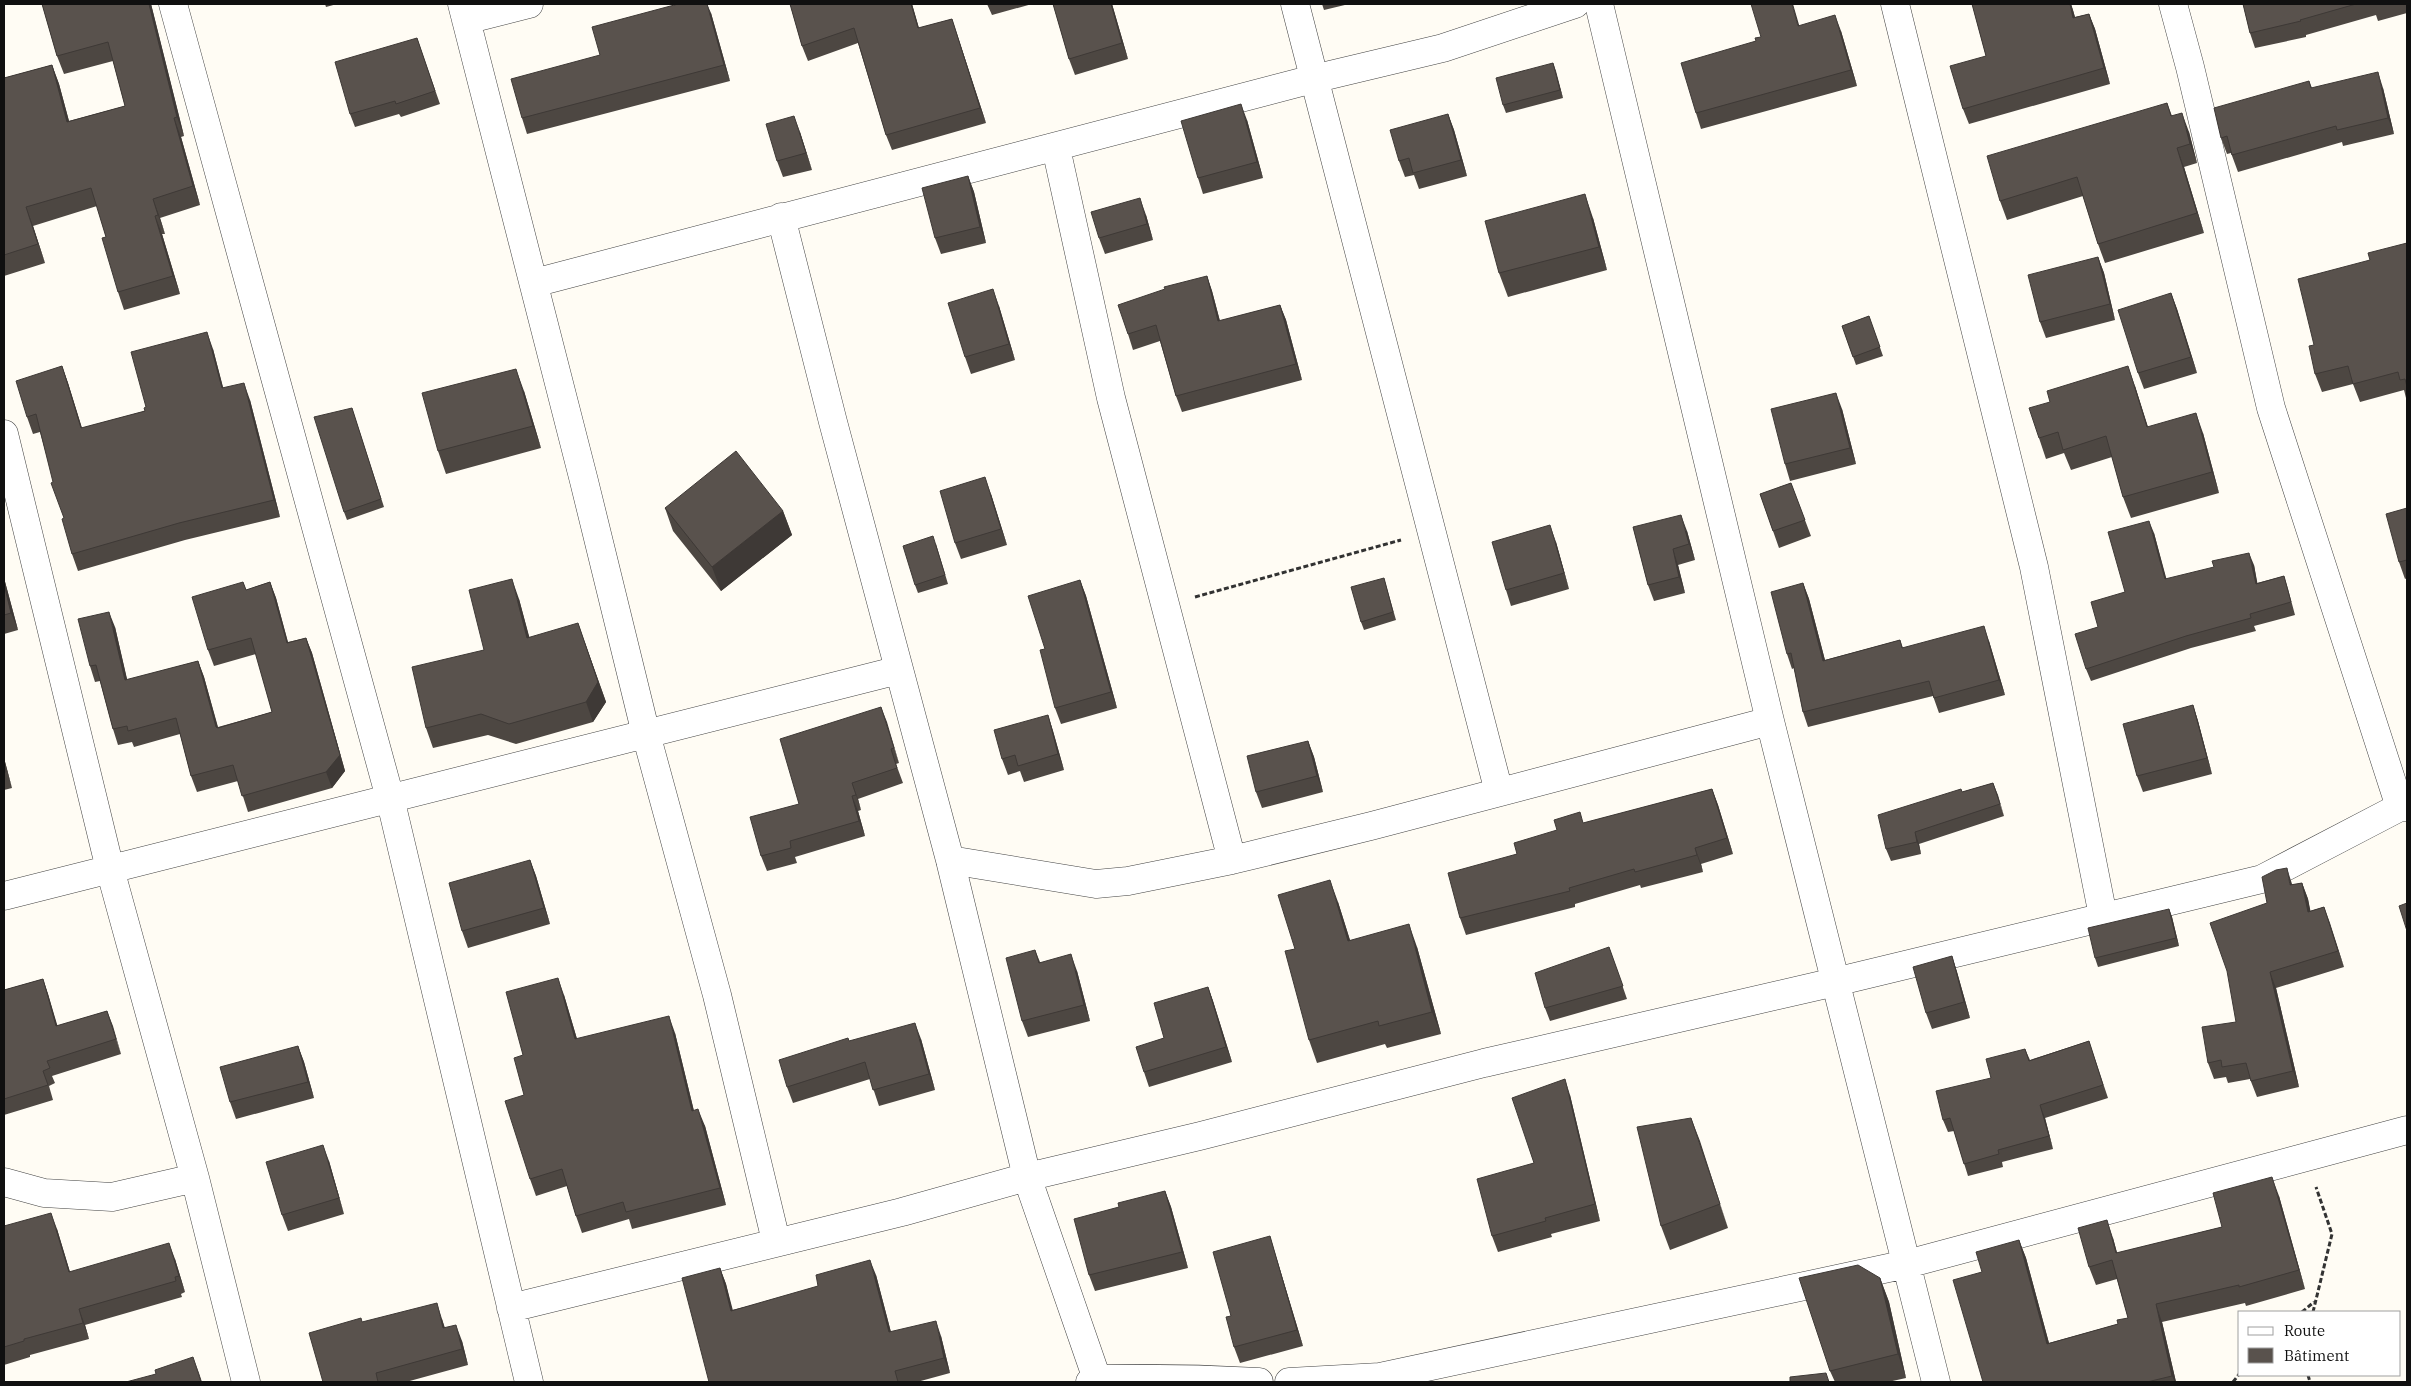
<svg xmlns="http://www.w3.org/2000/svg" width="2411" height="1386" font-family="'IBM Plex Serif',serif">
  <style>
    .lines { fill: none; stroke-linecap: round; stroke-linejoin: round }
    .minor-casing { stroke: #434343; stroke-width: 29 }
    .path { stroke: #323232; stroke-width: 3; stroke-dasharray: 5 2.5; stroke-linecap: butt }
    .minor { stroke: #fff; stroke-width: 28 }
    .wall { fill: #4d4742 }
    .shaded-wall { fill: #3e3936 }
    .building { fill: #59524d; stroke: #3e3936 }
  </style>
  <rect width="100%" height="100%" fill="#fffcf4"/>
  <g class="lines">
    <defs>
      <path id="minor" d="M173,4L390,798L529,1382
        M462,4L584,481L646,734L717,995L776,1241
        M1295,4L1499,792
        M1599,4L1770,721L1936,1382
        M1895,4L2034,567L2103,916
        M2173,4L2190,67L2271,408L2400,807
        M466,20L529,4
        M1056,148L1111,398L1232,860
        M781,217L833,422L950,860L1027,1177L1097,1379
        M534,283L1313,79L1443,48L1575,4
        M4,434L110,869L195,1178L246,1382
        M950,860L1096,884L1128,881L1232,860L1371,826L1770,721
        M4,896L899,670
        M4,1182L44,1193L112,1197L195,1178
        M511,1308L902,1212L1027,1177L1200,1136L1484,1063L1835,982L2262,879L2400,807H2407
        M1090,1382L1097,1379C1151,1378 1205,1379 1259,1382
        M1289,1382L1380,1377L1907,1264L2407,1130"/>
    </defs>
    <use href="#minor" class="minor-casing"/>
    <path class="path" d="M1195,597L1401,540
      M2302,1312L2314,1302
      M2313,1312L2332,1234L2316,1187
      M2308,1375L2310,1382
      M2233,1382L2240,1373"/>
    <use href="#minor" class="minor"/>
  </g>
  <path class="wall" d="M42,4H151L184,136L181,137L200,205L160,218L165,234H162L180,294L124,310L118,292L106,237L97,206L33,226L45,263L4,276V78L52,65L59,84L69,121L125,106L113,61L64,74L57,56Z
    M325,4H337L326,7Z
    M790,4H912L919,28L952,19L986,123L892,150L886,135L858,43L808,61L802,46Z
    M987,4H1032L992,15Z
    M1053,4H1112L1128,59L1075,75L1069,59Z
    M1322,4H1349L1324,10Z
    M1972,4H2071L2075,17L2089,14L2095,29L2110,84L1969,124L1963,109L1986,56Z
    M2243,4H2407V13L2378,21L2376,15L2306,35V37L2255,48L2250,33Z
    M711,13L730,81L527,134L522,118L600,55Z
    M1800,26L1841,31L1857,86L1701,129L1696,113L1756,41Z
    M417,38L440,104L401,117L399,114L355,127L350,114Z
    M1553,63L1563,98L1506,113L1503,105Z
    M2309,81L2312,88H2383L2394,134L2343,146L2342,142L2238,172L2231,153L2227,154L2221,138Z
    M2167,103L2172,116L2189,132L2197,163L2184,167L2204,233L2105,263L2098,244L2083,196L2007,220L2000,201Z
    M1448,114L1454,130L1467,176L1419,189L1414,175L1405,177L1399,161Z
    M1247,120L1263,178L1203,194L1198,178Z
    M800,132L812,170L783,177L777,161Z
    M968,176L974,192L986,243L941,254L935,238Z
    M1146,215L1153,240L1105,254L1099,238Z
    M1593,218L1607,270L1508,297L1499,273Z
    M2407,243V398H2406L2404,390L2360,402L2353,384L2322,392L2315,374L2314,345L2370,260Z
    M2098,257L2104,273L2115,320L2046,338L2040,322Z
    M1207,276L1212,291L1220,321L1280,305L1286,320L1302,380L1182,412L1176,396L1160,341L1133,350L1128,334Z
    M2171,293L2177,309L2197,373L2144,389L2138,373Z
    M999,306L1015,360L971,374L965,357Z
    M1869,316L1883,356L1856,365L1842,326Z
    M213,349L223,388L250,400L280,517L185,540L78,571L72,554L64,518L40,432L33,434L27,417L62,366L68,383L82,428L145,411L146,407Z
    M2135,386L2148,427L2203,433L2219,493L2131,518L2123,497L2112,457L2071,470L2064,453L2046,459L2039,438Z
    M524,391L541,448L446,474L438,451Z
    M352,408L384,507L347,520L344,512Z
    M1842,409L1856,464L1790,481L1785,464Z
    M1791,483L1811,536L1779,548L1760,494Z
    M991,494L1007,545L961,559L955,543Z
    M665,508L783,511L792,535L721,591L673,531Z
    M2407,508V578L2405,579L2399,562Z
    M1633,527L1687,531L1695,560L1678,565L1685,593L1654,601L1648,585Z
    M2154,533L2166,579L2254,565L2257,583L2284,576L2288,589L2295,615L2254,626L2256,631L2191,648L2091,681L2086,669L2098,627L2125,592Z
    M1556,542L1569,589L1511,606L1506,590Z
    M936,544L948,584L918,593L915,585Z
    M4,578L18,630L4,634Z
    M1384,578L1396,620L1364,630L1361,622Z
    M1080,580L1086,596L1117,708L1061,724L1055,708Z
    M243,582L246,590L270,582L276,598L288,642L306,638L312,653L345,771L332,788L248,812L238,781L197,792L191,776L180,734L134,747L132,742L118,745L113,729L100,681L95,682L90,666L115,627L127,680L198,661L204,677L218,727L272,712L256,654L214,666L208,650Z
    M1803,583L1809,599L1825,660L1900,640L1903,648L1989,641L2005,695L1939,713L1933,696L1808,727L1803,712L1794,668L1792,669L1787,654Z
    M519,599L529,637L585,643L606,702L593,722L516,744L488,735L433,748L426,728L484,650Z
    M2193,705L2198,721L2212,774L2143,792L2137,776Z
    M881,707L899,763L896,764L903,783L858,799L861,810L858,811L865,836L795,857L797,863L767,871L761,856L799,804Z
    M1048,715L1053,731L1064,770L1024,782L1020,771L1008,775L1002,759Z
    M1308,741L1314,757L1323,792L1262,808L1256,792Z
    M4,758L12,788L4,790Z
    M1993,783L2004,816L1919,844L1921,854L1891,861L1886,849L1962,792Z
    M1712,789L1718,805L1733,854L1701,864L1703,872L1641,888L1640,885L1575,904V907L1466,935L1460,918L1517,854L1584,823Z
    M530,860L536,876L550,924L468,948L462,931Z
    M2302,883L2308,899L2310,911L2324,907L2344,967L2276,988L2299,1087L2257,1097L2250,1079L2228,1083L2226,1077L2214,1079L2208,1063L2236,1022L2267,903L2292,885Z
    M1338,902L1350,940L1417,947L1441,1034L1387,1048L1385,1044L1317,1063L1309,1040L1295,949Z
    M2169,909L2172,917L2179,946L2098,967L2095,958Z
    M1609,947L1627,999L1550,1021L1545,1008Z
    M1035,950L1040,962L1077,971L1090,1021L1028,1037L1022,1021Z
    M1952,956L1957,972L1970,1018L1932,1029L1926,1013Z
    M43,979L48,994L57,1026L107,1011L121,1054L52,1076L55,1083L49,1086L53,1100L4,1115V990Z
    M1208,987L1213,1001L1232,1062L1149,1087L1144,1072L1164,1038Z
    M564,995L577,1039L675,1033L694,1111L705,1126L726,1205L632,1229L629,1219L582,1233L576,1216L567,1186L536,1196L530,1179L524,1095L523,1055Z
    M921,1039L935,1090L879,1106L870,1079L793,1103L787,1087L849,1041Z
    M2089,1041L2108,1098L2045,1118L2053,1149L2002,1162L2003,1167L1968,1176L1954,1131L1948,1132L1943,1120L2025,1049L2030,1060Z
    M298,1046L304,1062L314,1098L236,1119L230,1102Z
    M1570,1095L1600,1221L1551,1234L1552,1237L1498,1252L1492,1236L1534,1163Z
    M1691,1118L1728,1228L1670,1250L1661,1226Z
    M329,1161L344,1214L288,1231L282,1215Z
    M1165,1191L1171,1207L1188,1268L1095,1291L1089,1275L1119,1207Z
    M2279,1196L2305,1289L2246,1306L2245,1303L2162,1322L2176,1382H1983L1982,1272L2019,1240L2026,1258L2049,1343L2118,1324L2128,1318L2117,1279L2096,1285L2089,1267L2113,1238L2117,1253L2222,1227Z
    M4,1226L57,1229L70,1272L175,1259L185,1292L181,1294L182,1297L85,1325L89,1339L30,1355V1357L4,1365Z
    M1270,1236L1275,1253L1303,1346L1240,1363L1234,1347L1231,1316Z
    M720,1268L726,1284L732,1310L876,1275L891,1332L941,1336L950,1373L917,1382H709Z
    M1880,1278L1889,1302L1906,1378L1888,1382H1835L1830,1371Z
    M442,1319L445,1328L462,1341L468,1365L406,1382H323L362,1322Z"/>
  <path class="shaded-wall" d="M149,4H151L184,136L177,117Z
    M707,4L711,13L730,81L724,65Z
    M911,4H912L923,43L918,28Z
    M1111,4H1112L1128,59L1122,43Z
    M1792,4H1793L1804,42L1798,26Z
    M2070,4H2071L2073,10L2079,33L2073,18Z
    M2089,14L2095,29L2110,84L2104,68Z
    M1835,15L1841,31L1857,86L1851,70Z
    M952,19L957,34L986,123L980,108Z
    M1553,63L1556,71L1563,98L1560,90Z
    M52,65L59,84L74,140L67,122Z
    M2378,72L2383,88L2394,134L2388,118Z
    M1241,104L1247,120L1263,178L1257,162Z
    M2182,113L2189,132L2197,163L2190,144Z
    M1448,114L1454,130L1467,176L1461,160Z
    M794,116L800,132L812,170L806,153Z
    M174,118L181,137L200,205L193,186Z
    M2177,148L2184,167L2204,233L2197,213Z
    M968,176L974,192L986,243L980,227Z
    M1585,194L1593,218L1607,270L1599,247Z
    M1140,198L1146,215L1153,240L1147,224Z
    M153,199L160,218L165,234L158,215Z
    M26,207L33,226L45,263L38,244Z
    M155,216L162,234L180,294L173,276Z
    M2098,257L2104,273L2115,320L2110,304Z
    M1207,276L1212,291L1224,337L1218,321Z
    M993,289L999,306L1015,360L1009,344Z
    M2171,293L2177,309L2197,373L2191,357Z
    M1280,305L1286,320L1302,380L1296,364Z
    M207,332L213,349L228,406L222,388Z
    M62,366L68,383L87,445L81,428Z
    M2128,366L2135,386L2154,447L2147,427Z
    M516,369L524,391L541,448L533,426Z
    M244,383L250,400L280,517L274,500Z
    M1836,393L1842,409L1856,464L1850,448Z
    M2196,413L2203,433L2219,493L2212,472Z
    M985,477L991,494L1007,545L1001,529Z
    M783,511L792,535L721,591L712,567Z
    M1681,515L1687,531L1695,560L1689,544Z
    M2149,521L2154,533L2170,592L2165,579Z
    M1550,525L1556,542L1569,589L1564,573Z
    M1673,549L1678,565L1685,593L1679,577Z
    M2249,553L2254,565L2260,597L2256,584Z
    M4,578L18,630L11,613L4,584Z
    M512,579L519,599L535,658L527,638Z
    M1080,580L1086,596L1117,708L1111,692Z
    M270,582L276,598L292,658L287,643Z
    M1803,583L1809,599L1829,676L1823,661Z
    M109,612L115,627L131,696L125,680Z
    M578,623L606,702L593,722L586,702Z
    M1984,626L1989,641L2005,695L1999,680Z
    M306,638L312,653L345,771L332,788L326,772Z
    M198,661L204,677L222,743L216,727Z
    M2193,705L2198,721L2212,774L2207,758Z
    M881,707L887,722L899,763L894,748Z
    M1048,715L1053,731L1064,770L1058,754Z
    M1308,741L1314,757L1323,792L1317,776Z
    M4,758L12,788L4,762Z
    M852,783L858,799L861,810Z
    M1993,783L1998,795L2004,816Z
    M1712,789L1718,805L1733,854L1727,838Z
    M852,796L858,811L865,836L859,821Z
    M1915,832L1919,844L1921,854L1917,842Z
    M1695,848L1701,864L1703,872L1697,855Z
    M530,860L536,876L550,924L544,908Z
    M2287,868L2292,884L2295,901L2290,885Z
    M1330,880L1338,902L1357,963L1348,941Z
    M2302,883L2308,899L2314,928L2308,912Z
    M2324,907L2330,923L2344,967L2338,951Z
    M2169,909L2172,917L2179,946L2176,938Z
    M1409,924L1417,947L1441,1034L1432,1012Z
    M1071,954L1077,971L1090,1021L1084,1005Z
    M1952,956L1957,972L1970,1018L1964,1002Z
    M2270,972L2276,988L2299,1087L2293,1071Z
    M558,978L564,995L582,1056L575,1039Z
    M43,979L48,994L62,1041L56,1026Z
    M1208,987L1213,1001L1232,1062L1226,1047Z
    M107,1011L113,1026L121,1054L116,1039Z
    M669,1016L675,1033L698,1128L692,1111Z
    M915,1023L921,1039L935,1090L929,1074Z
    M298,1046L304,1062L314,1098L308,1082Z
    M1565,1079L1570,1095L1600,1221L1595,1204Z
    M2040,1105L2045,1118L2053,1149L2049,1136Z
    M698,1109L705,1126L726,1205L720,1188Z
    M1691,1118L1700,1141L1728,1228L1720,1204Z
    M323,1145L329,1161L344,1214L339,1198Z
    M2272,1177L2279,1196L2305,1289L2299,1270Z
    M1165,1191L1171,1207L1188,1268L1182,1252Z
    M51,1213L57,1229L75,1289L69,1272Z
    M2107,1220L2113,1238L2122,1271L2116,1253Z
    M1270,1236L1275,1253L1303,1346L1297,1330Z
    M2019,1240L2026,1258L2054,1362L2047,1344Z
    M169,1243L175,1259L185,1292L179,1276Z
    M870,1260L876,1275L895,1348L889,1332Z
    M720,1268L726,1284L737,1326L731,1311Z
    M1880,1278L1889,1302L1906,1378L1898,1354Z
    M437,1303L442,1319L449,1344L443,1328Z
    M2156,1304L2162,1322L2176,1382H2175L2172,1376Z
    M79,1309L85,1325L89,1339L83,1323Z
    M936,1321L941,1336L950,1373L944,1358Z
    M456,1325L462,1341L468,1365L462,1349Z
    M193,1357L199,1373L202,1382H201Z"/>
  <path class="building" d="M42,4H149L177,117L174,118L193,186L153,199L158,215L155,216L173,276L118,292L102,238L106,237L91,188L26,207L38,244L4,255V78L52,65L67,122L125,106L108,42L57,56Z
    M678,4H707L724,65L522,118L511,79L600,55L592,27Z
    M790,4H911L918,28L952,19L980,108L886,135L854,28L802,46Z
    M1053,4H1111L1122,43L1069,59Z
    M1751,4H1792L1798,26L1835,15L1851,70L1696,113L1681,63L1756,41L1755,38L1761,37Z
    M1972,4H2070L2073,18L2089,14L2104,68L1963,109L1950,66L1986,56Z
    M2243,4H2356L2300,20L2301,21L2250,33Z
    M417,38L435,91L396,104L395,101L350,114L335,62Z
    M1553,63L1560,90L1503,105L1496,78Z
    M2378,72L2388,118L2337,130L2336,126L2232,155L2227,136L2221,138L2214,108L2309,81L2311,88Z
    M2167,103L2171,116L2182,113L2190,144L2177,148L2197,213L2098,244L2077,177L2000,201L1987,156Z
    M1241,104L1257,162L1198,178L1181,121Z
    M1448,114L1461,160L1413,173L1409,158L1399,161L1390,130Z
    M794,116L806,153L777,161L766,124Z
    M968,176L980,227L935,238L922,188Z
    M1585,194L1599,247L1499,273L1485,221Z
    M1140,198L1147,224L1099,238L1091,212Z
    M2407,243V387L2405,379L2400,380L2398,372L2353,384L2348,366L2315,374L2309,346L2314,345L2298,279L2370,260L2368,253Z
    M2098,257L2110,304L2040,322L2028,275Z
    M1207,276L1218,321L1280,305L1296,364L1176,396L1156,325L1128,334L1118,305L1165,289L1164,287Z
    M993,289L1009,344L965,357L948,303Z
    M2171,293L2191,357L2138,373L2118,310Z
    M1869,316L1880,347L1853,357L1842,326Z
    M207,332L222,388L244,383L274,500L179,523L72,554L62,519L64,518L51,483L53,482L36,414L27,417L16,381L62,366L81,428L145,411L144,408L146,407L131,352Z
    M2128,366L2147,427L2196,413L2212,472L2123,497L2106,436L2063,450L2058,432L2039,438L2029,408L2050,402L2047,391Z
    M516,369L533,426L438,451L422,393Z
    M1836,393L1850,448L1785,464L1771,409Z
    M352,408L381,499L344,512L314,417Z
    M736,451L783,511L712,567L665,508Z
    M985,477L1001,529L955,543L940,491Z
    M1791,483L1805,520L1773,531L1760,494Z
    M2407,508V560L2399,562L2386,514Z
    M1681,515L1689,544L1673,549L1679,577L1648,585L1633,527Z
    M2149,521L2165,579L2214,567L2212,561L2249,553L2256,584L2284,576L2291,602L2250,614L2251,618L2186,636L2086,669L2075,634L2098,627L2091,602L2125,592L2108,532Z
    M1550,525L1564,573L1506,590L1492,542Z
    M933,536L945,575L915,585L903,546Z
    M1384,578L1393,612L1361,622L1351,587Z
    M512,579L527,638L578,623L598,682L586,702L509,724L481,714L426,728L412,667L484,650L469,590Z
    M1080,580L1111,692L1055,708L1040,650L1045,649L1028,596Z
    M243,582L246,590L270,582L287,643L306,638L340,755L326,772L242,796L233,765L191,776L176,718L128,731L127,726L113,729L96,665L90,666L78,619L109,612L125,680L198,661L216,727L218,728L272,712L251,638L208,650L192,597Z
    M1803,583L1823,661L1900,640L1902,648L1984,626L1999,680L1934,698L1929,681L1803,712L1791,653L1787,654L1771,592Z
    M4,584L11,613L4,615Z
    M2193,705L2207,758L2137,776L2123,724Z
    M881,707L894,748L891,749L897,768L852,783L856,795L852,796L859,821L790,841L791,848L761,856L750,817L799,804L780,739Z
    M1048,715L1058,754L1018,766L1015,755L1002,759L994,730Z
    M1308,741L1317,776L1256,792L1247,756Z
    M4,762L6,772H4Z
    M1993,783L2000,804L1915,832L1917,842L1886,849L1878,815L1961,789L1962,792Z
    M1712,789L1727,838L1695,848L1697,855L1635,872L1634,869L1569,888L1570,891L1460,918L1448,873L1517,854L1514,843L1557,830L1554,820L1580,812L1583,823Z
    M530,860L544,908L462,931L449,883Z
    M2287,868L2290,885L2302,883L2308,912L2324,907L2338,951L2270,972L2293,1071L2251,1081L2246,1063L2222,1067L2221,1060L2208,1063L2202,1027L2236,1022L2227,971L2210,923L2267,903L2262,877L2276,870Z
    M1330,880L1348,941L1409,924L1432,1012L1379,1026L1378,1021L1309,1040L1285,951L1295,949L1278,895Z
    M2407,903V931L2399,906Z
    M2169,909L2176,938L2095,958L2088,928Z
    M1609,947L1623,986L1545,1008L1535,973Z
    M1035,950L1039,963L1071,954L1084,1005L1022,1021L1006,958Z
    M1952,956L1964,1002L1926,1013L1913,967Z
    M558,978L575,1039L669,1016L692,1111L698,1109L720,1188L626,1212L623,1202L576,1216L562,1169L530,1179L505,1101L524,1095L514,1058L523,1055L506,992Z
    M43,979L56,1026L107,1011L116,1039L47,1061L50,1068L43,1071L48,1085L4,1099V990Z
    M1208,987L1226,1047L1144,1072L1136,1047L1164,1038L1154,1003Z
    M915,1023L929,1074L873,1090L865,1062L787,1087L779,1060L848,1038L849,1041Z
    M2089,1041L2103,1085L2040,1105L2049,1136L1998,1150L1999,1154L1964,1164L1950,1118L1943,1120L1936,1091L1991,1078L1986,1059L2025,1049L2029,1061Z
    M298,1046L308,1082L230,1102L220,1067Z
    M1565,1079L1595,1204L1545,1218L1546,1221L1492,1236L1477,1179L1534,1163L1512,1098Z
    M1691,1118L1720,1204L1661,1226L1637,1127Z
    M323,1145L339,1198L282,1215L266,1162Z
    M2272,1177L2299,1270L2239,1287V1285L2156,1304L2172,1376L2147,1382H1983L1953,1280L1982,1272L1976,1252L2019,1240L2047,1344L2118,1324L2117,1320L2128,1318L2112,1260L2089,1267L2078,1228L2107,1220L2116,1253L2222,1227L2213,1193Z
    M1165,1191L1182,1252L1089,1275L1074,1219L1119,1207L1118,1203Z
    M51,1213L69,1272L169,1243L179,1276L175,1277L176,1281L79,1309L83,1323L24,1339V1341L4,1347V1226Z
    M1270,1236L1297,1330L1234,1347L1226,1317L1231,1316L1213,1252Z
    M870,1260L889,1332L936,1321L944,1358L895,1371L898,1382H709L682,1278L720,1268L731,1311L818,1286L816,1275Z
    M1858,1265L1880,1278L1898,1354L1830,1371L1799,1278Z
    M437,1303L443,1328L456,1325L462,1349L376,1373L378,1382H323L309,1333L361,1318L362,1322Z
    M193,1357L201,1382H126L156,1374L155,1370Z
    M1826,1373L1829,1382H1790V1377Z"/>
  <rect width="2411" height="1386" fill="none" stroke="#101010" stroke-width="10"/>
  <rect x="2238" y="1311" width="162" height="65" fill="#ffffff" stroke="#9f9f9f"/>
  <rect x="2248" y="1327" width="25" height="8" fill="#ffffff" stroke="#9f9f9f"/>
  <text x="2284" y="1336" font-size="15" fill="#101010">Route</text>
  <rect x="2248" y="1348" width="25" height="15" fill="#59524d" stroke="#9f9f9f"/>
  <text x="2284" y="1361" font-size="15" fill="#101010">Bâtiment</text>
</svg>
